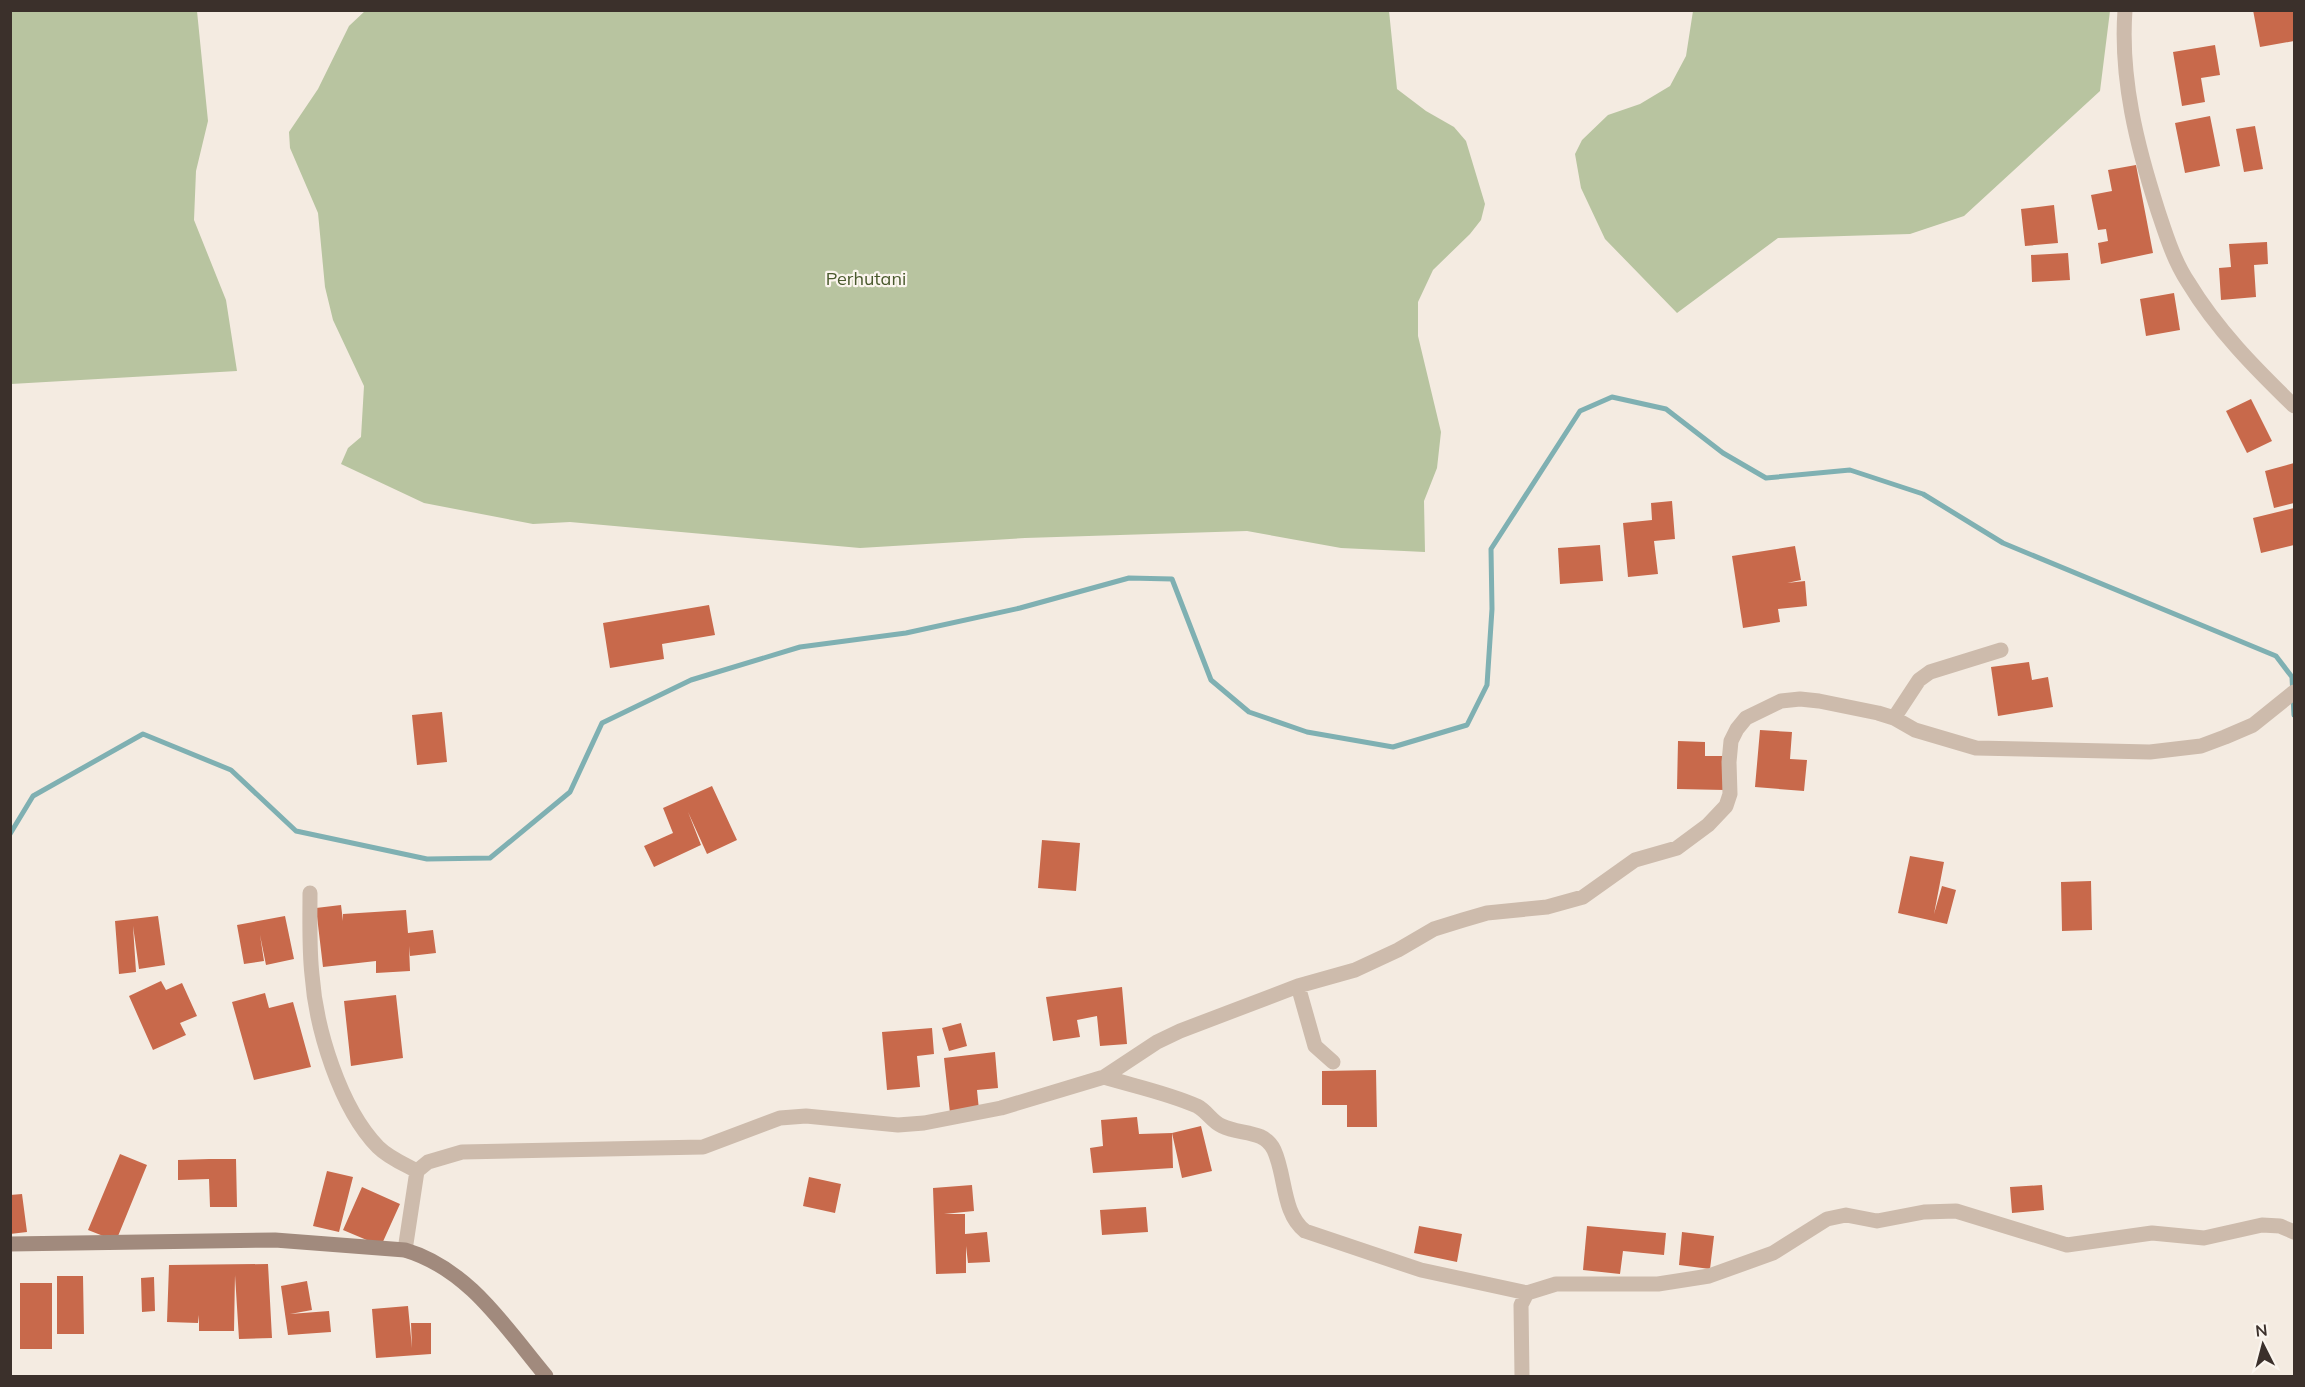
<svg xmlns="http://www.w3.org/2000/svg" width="2305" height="1387" font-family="Mulish,sans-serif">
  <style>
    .green { fill: #b8c4a0 }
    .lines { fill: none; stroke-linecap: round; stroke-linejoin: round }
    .stream { stroke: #7fb0b2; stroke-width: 5 }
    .building { fill: #c8694b }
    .street { stroke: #cdbbac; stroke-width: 15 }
    .secondary { stroke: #a18a7d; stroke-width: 15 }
    .labels { text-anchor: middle; stroke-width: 4.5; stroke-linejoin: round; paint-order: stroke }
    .park-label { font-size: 18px; fill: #4a5a2e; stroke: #fbf5ee }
  </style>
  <rect width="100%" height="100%" fill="#f4ebe1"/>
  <path class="green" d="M11,10L197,11L208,121L196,171L194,220L226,300L237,371L11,384Z
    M366,10L1389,11L1397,89L1426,111L1454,127L1466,141L1485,204L1481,220L1470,234L1433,270L1418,302V336L1441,432L1437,468L1424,501L1425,552L1341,548L1247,531L1025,538L860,548L570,522L533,524L424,503L341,464L348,448L361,437L364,386L333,320L325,287L318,213L290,148L289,132L318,89L349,26Z
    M1693,11V10L2110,11L2100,91L1964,216L1910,234L1778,238L1677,313L1605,239L1581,188L1575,154L1582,140L1608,115L1640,104L1670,86L1686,56Z"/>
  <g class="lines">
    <path class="stream" d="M10,834L33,796L143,734L231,770L296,831L427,859L490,858L570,792L602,723L691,680L800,647L906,633L1020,608L1129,578L1172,579L1211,680L1249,712L1307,732L1393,747L1467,725L1487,685L1492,609L1491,549L1580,411L1612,397L1666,409L1723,453L1766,478L1850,470L1923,494L2003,543L2276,656L2292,677L2294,715"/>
  </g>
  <path class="building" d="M2253,10H2294V41L2260,47Z
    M2215,45L2220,75L2201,78L2205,102L2182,106L2173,52Z
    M2210,116L2220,166L2185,173L2175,123Z
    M2255,126L2263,169L2244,172L2236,129Z
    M2136,165L2153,253L2101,264L2098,243L2108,241L2106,229L2098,230L2091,195L2112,191L2108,170Z
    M2054,205L2058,243L2025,246L2021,209Z
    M2267,242L2268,264L2254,265L2256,297L2221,300L2219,268L2231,267L2229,244Z
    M2068,253L2070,280L2032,282L2031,255Z
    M2174,293L2180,330L2146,336L2140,299Z
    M2251,399L2272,441L2247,453L2226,411Z
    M2294,463V503L2274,508L2265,471Z
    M1672,501L1675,539L1654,541L1658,574L1628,577L1623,523L1652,520L1651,503Z
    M2294,508V545L2261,553L2253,518Z
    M1600,545L1603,581L1560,584L1558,548Z
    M1795,546L1801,580L1787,583L1805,581L1807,606L1778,609L1780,622L1743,628L1732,556Z
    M709,605L715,635L662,644L664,659L610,668L603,623Z
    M2029,662L2032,680L2048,677L2053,707L1998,716L1991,667Z
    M442,712L447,762L417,765L412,715Z
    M1760,730L1792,732L1790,759L1807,760L1804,791L1755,787Z
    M1678,741L1705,742V756H1725V790L1677,789Z
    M712,786L737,840L707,854L688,812L701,845L654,867L644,846L673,833L663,808Z
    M1042,840L1080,843L1076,891L1038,888Z
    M1910,856L1944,862L1934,914L1942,886L1956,890L1947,924L1898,913Z
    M2091,881L2092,930L2062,931L2061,882Z
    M341,905L343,921V914L406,910L408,933L433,930L436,953L410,956L409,946L410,971L376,973V961L323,967L316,908Z
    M158,916L165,965L139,969L133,926L136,972L119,974L115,921Z
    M285,916L294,959L266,965L260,935L264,961L244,964L237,925Z
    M161,981L166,990L182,983L197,1016L180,1023L186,1035L153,1050L129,996Z
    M1122,987L1127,1044L1100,1046L1097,1016L1077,1020L1080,1037L1053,1041L1046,997Z
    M265,993L269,1008L293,1002L311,1067L254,1080L232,1002Z
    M396,995L403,1058L351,1066L344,1001Z
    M961,1023L967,1046L949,1051L942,1028Z
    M932,1028L934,1054L917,1056L920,1087L887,1090L882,1032Z
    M995,1052L998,1088L977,1090L979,1110L950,1113L944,1058Z
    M1376,1070L1377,1127H1347V1105H1322V1071Z
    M1137,1117L1139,1134L1172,1133L1173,1168L1093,1173L1090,1148L1103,1146L1101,1120Z
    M1201,1126L1212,1171L1182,1178L1172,1133Z
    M120,1154L147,1165L116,1241L88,1230Z
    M209,1159H236L237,1207H210L209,1179L178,1180V1160Z
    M327,1171L353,1177L339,1232L313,1226Z
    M809,1177L841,1184L835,1213L803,1206Z
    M972,1185L974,1211L944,1214H965V1234L987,1232L990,1262L968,1263L966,1246V1273L936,1274L933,1188Z
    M2042,1185L2044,1210L2012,1213L2010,1187Z
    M362,1187L400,1204L381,1246L343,1230Z
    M22,1194L27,1232L10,1234V1195Z
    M1146,1207L1148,1232L1102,1235L1100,1210Z
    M1419,1226L1462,1234L1457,1262L1414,1253Z
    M1587,1226L1666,1233L1664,1255L1623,1251L1620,1274L1583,1270Z
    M1682,1232L1714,1236L1710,1269L1679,1265Z
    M268,1264L272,1338L239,1339L235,1275L234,1331H199V1315L198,1323L167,1322L169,1265Z
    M57,1276H83L84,1334H57Z
    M154,1277L155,1311L142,1312L141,1278Z
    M307,1281L312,1310L290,1314L329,1311L331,1332L288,1335L281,1286Z
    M20,1283H52V1349H20Z
    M408,1306L412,1348L411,1323H431V1354L376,1358L372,1309Z"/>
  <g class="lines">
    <path class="street" d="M2125,10C2120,79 2137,146 2158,211C2166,235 2174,261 2188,282C2217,330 2255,368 2294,406
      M1894,718L1919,680L1930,672L2001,650
      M310,893C310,920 309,948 312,975C316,1029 340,1108 378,1147C389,1158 404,1164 417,1171
      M1298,986L1315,1046L1333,1062
      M1104,1077C1134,1086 1168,1093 1197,1106C1207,1111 1212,1122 1222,1126C1240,1135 1264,1129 1274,1150C1286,1176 1282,1213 1305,1231L1421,1270L1527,1293
      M405,1250L417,1171L428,1162L462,1152L703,1147L780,1118L806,1116L898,1125L924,1123L1001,1108L1104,1077L1157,1042L1180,1031L1298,986L1355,970L1398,950L1434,929L1463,920L1487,913L1547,907L1583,897L1635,860L1677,848L1708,825L1726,806L1730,794L1729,762L1731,741L1737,729L1746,718L1781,701L1800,699L1819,701L1878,713L1894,718L1915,730L1976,748L2150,752L2201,746L2225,737L2253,725L2294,692
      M1522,1376L1521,1305L1527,1293L1556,1284H1658L1709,1276L1773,1253L1827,1219L1846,1215L1877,1221L1924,1212L1956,1211L2067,1245L2152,1233L2204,1238L2262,1225L2280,1226L2294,1232"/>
    <path class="secondary" d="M10,1244L275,1240L405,1250C469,1269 505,1327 546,1376"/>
  </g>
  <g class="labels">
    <g class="park-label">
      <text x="866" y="285">Perhutani</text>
    </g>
  </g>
  <rect width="2305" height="1387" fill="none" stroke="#3b302b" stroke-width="24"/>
  <g transform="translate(2263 1345) rotate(354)" stroke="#fbf5ee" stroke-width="4.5" paint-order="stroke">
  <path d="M0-4.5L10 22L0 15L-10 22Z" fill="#3b302b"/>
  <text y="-9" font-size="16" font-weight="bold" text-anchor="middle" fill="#3b302b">N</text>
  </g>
</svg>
